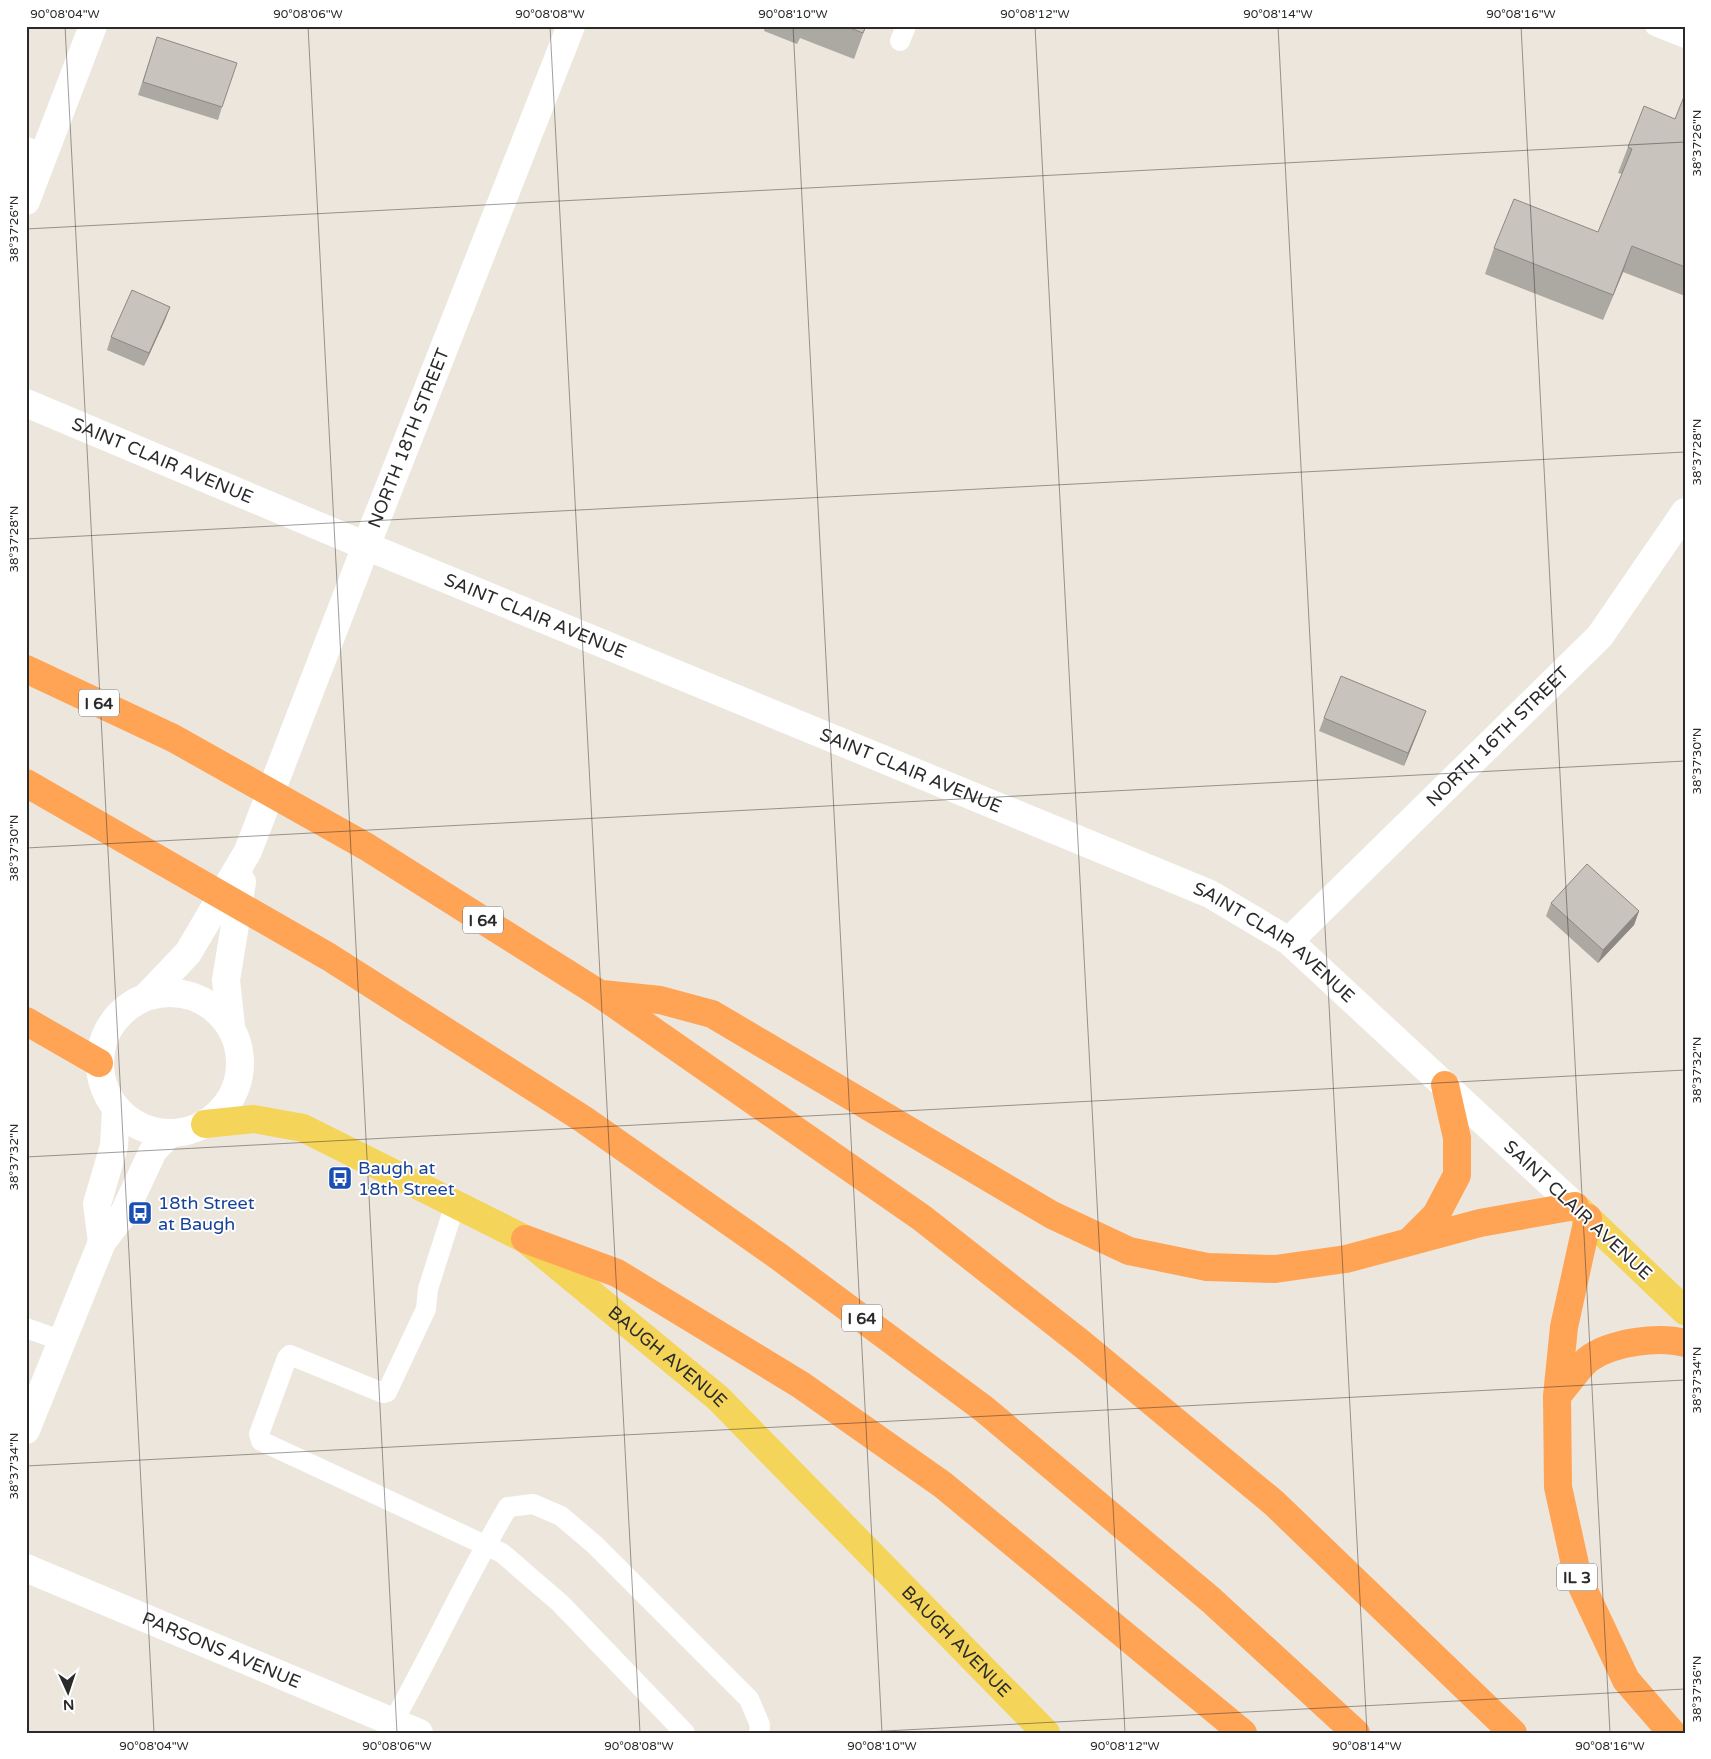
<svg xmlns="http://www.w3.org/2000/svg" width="1711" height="1759" font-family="'Varela Round',sans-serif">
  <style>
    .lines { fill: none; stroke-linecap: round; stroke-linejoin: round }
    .lane { stroke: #fff; stroke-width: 20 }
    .street { stroke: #fff; stroke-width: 28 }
    .secondary { stroke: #fff; stroke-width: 28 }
    .primary { stroke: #f4d459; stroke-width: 28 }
    .highway { stroke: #ffa355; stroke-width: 28 }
    .wall { fill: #aca8a2 }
    .shaded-wall { fill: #8c8884 }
    .building { fill: #c8c3bc; stroke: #8c8884 }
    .ticks { fill: none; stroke: #2a2a2a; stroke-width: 1; stroke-opacity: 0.45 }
    .labels { text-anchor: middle; stroke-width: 4; stroke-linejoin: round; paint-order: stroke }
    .shield { fill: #fff; stroke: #6a6a6a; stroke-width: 1 }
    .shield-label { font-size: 16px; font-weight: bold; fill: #2a2a2a }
    .street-label { font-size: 18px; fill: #2a2a2a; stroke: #fff }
    .transit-label { font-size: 18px; fill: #164399; stroke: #fff; text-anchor: start }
    .neatline { fill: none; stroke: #2a2a2a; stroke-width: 2 }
    .ticks-label { font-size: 12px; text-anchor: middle; fill: #2a2a2a }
  </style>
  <rect width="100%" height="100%" fill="#ede6dc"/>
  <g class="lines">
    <path class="lane" d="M1655,26L1685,38
      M900,41L906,26
      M26,147L44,153
      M455,1204L428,1289L426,1309L387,1392L383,1393L290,1355L287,1358L259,1434L261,1441L502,1553L560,1603L685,1733
      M26,1328L63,1341
      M393,1722C433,1651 466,1577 508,1507L533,1504L561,1516L595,1545L749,1699L760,1725L759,1733"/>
    <g class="street">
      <path d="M26,201L93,26"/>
      <path id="s1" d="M366,546L571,26"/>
      <path id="s2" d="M1289,941L1600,636L1685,512"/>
      <path d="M102,1242L97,1204L114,1146L116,1109"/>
      <path d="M26,1430L102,1242L123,1215L153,1151L170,1133"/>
      <path id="s3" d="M26,1568L419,1733"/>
    </g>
    <g class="secondary">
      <path id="s4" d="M26,403L366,546L1210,894L1289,941L1575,1206"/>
      <circle cx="170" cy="1063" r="70"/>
      <path d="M147,996L188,953L248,851L366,546"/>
      <path d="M231,1027L226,980L242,882"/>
    </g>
    <g class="primary">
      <path id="s5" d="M205,1124L254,1119L303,1128L525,1239L718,1398L1046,1733"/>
      <path d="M1575,1206L1685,1311"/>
    </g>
    <path class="highway" d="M26,669L173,738L367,847L600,994L922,1218L1082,1344L1274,1503L1513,1733
      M26,783L329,957L583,1119L778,1256L984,1409L1211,1600L1356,1733
      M602,994L660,1000L712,1014L1052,1215L1129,1251L1207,1267L1275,1269L1346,1259L1480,1223L1575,1206
      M26,1021L99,1063
      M1588,1218L1564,1327L1557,1396L1558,1487L1578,1578L1626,1680L1672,1733
      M525,1239L617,1273L801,1385L943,1485L1243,1733
      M1410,1241L1436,1215L1457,1175V1138L1445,1085
      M1557,1396C1566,1386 1580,1365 1590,1358C1613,1342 1659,1336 1685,1343"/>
  </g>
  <path class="wall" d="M765,26H866L854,59L800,38L797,44L764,31Z
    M157,37L222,107L218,120L138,95Z
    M1685,94V296L1623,272L1603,320L1485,274L1494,248L1598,232L1622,174L1618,173L1628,147L1675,119Z
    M170,307L165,320L144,366L107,350L111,337Z
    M1324,718L1421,724L1404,766L1319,731Z
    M1551,903L1639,911L1634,925L1598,963L1546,916Z"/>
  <path class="shaded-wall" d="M1632,246L1623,272L1603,320L1613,295Z
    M170,307L165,320L144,366L149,353Z
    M1426,711L1421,724L1404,766L1408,753Z
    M1639,911L1634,925L1598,963L1603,950Z"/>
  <path class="building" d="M845,26H866L863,33Z
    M157,37L237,63L222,107L143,82Z
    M1685,94V267L1632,246L1613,295L1494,248L1514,199L1598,232L1632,149L1628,147L1644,106L1675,119Z
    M132,290L170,307L149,353L111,337Z
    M1341,676L1426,711L1408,753L1324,718Z
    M1587,864L1639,911L1603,950L1551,903Z"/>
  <path class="ticks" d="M65,26L154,1733M308,26L397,1733M550,26L640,1733M793,26L882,1733M1035,26L1125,1733M1278,26L1367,1733M1521,26L1610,1733M26,229L1685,142M26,539L1685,452M26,848L1685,761M26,1157L1685,1070M26,1466L1685,1380M847,1733L1685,1689"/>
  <defs>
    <symbol id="bus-square" viewBox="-11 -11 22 22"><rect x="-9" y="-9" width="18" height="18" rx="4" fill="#1a4fb4" stroke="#fff"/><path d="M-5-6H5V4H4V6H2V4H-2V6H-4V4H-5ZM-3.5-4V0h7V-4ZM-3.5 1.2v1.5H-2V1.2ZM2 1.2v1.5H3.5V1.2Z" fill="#fff"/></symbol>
  </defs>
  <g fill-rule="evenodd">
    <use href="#bus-square" x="326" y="1164" width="28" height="28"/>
    <use href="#bus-square" x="126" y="1199" width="28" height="28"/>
  </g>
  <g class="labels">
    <g class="shield">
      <rect x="79" y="689.5" width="40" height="27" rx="4"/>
      <rect x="463" y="906.5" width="40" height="27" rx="4"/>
      <rect x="842" y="1304.5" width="40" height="27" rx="4"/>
      <rect x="1557" y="1563.5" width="40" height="27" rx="4"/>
    </g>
    <g class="shield-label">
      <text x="99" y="709">I 64</text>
      <text x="483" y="926">I 64</text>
      <text x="862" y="1324">I 64</text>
      <text x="1577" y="1583">IL 3</text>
    </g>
    <g class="street-label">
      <text dy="6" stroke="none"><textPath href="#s1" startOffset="116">NORTH 18TH STREET</textPath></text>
      <text dy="6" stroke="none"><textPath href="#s4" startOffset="148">SAINT CLAIR AVENUE</textPath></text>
      <text dy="6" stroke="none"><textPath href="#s4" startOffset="552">SAINT CLAIR AVENUE</textPath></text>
      <text dy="6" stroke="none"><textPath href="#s2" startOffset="292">NORTH 16TH STREET</textPath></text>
      <text dy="6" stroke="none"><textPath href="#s4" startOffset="958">SAINT CLAIR AVENUE</textPath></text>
      <text dy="6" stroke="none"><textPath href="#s4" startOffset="1362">SAINT CLAIR AVENUE</textPath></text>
      <text transform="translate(1578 1210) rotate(43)" y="6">SAINT CLAIR AVENUE</text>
      <text dy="6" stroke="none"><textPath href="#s5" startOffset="532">BAUGH AVENUE</textPath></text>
      <text dy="6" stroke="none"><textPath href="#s5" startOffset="938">BAUGH AVENUE</textPath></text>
      <text dy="6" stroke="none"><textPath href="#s3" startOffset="212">PARSONS AVENUE</textPath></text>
    </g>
    <g class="transit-label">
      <text x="358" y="1174">Baugh at<tspan x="358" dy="21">18th Street</tspan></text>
      <text x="158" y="1209">18th Street<tspan x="158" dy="21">at Baugh</tspan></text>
    </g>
  </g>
  <rect width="1711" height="1759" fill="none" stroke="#ffffff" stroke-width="55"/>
  <g transform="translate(68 1692) rotate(177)" stroke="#ffffff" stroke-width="4" paint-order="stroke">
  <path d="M0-4L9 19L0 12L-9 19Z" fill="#2a2a2a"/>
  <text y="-8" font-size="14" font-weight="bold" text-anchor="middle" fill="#2a2a2a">N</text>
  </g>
  <rect x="28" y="28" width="1656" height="1704" class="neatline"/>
  <g class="ticks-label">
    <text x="65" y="18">90°08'04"W</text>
    <text x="308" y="18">90°08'06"W</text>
    <text x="550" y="18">90°08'08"W</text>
    <text x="793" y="18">90°08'10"W</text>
    <text x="1035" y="18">90°08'12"W</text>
    <text x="1278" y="18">90°08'14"W</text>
    <text x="1521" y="18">90°08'16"W</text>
    <text transform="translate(1697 143) rotate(-90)" y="4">38°37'26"N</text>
    <text transform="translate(14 229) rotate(-90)" y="4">38°37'26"N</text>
    <text transform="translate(1697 452) rotate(-90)" y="4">38°37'28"N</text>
    <text transform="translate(14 539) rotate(-90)" y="4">38°37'28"N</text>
    <text transform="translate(1697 761) rotate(-90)" y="4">38°37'30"N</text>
    <text transform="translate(14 848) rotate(-90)" y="4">38°37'30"N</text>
    <text transform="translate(1697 1070) rotate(-90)" y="4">38°37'32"N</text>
    <text transform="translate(14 1157) rotate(-90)" y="4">38°37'32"N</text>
    <text transform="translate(1697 1380) rotate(-90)" y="4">38°37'34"N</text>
    <text transform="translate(14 1466) rotate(-90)" y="4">38°37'34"N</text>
    <text transform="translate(1697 1689) rotate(-90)" y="4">38°37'36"N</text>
    <text x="154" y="1750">90°08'04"W</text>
    <text x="397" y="1750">90°08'06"W</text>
    <text x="639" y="1750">90°08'08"W</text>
    <text x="882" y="1750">90°08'10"W</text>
    <text x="1125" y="1750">90°08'12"W</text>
    <text x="1367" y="1750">90°08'14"W</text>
    <text x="1610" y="1750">90°08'16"W</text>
  </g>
</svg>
